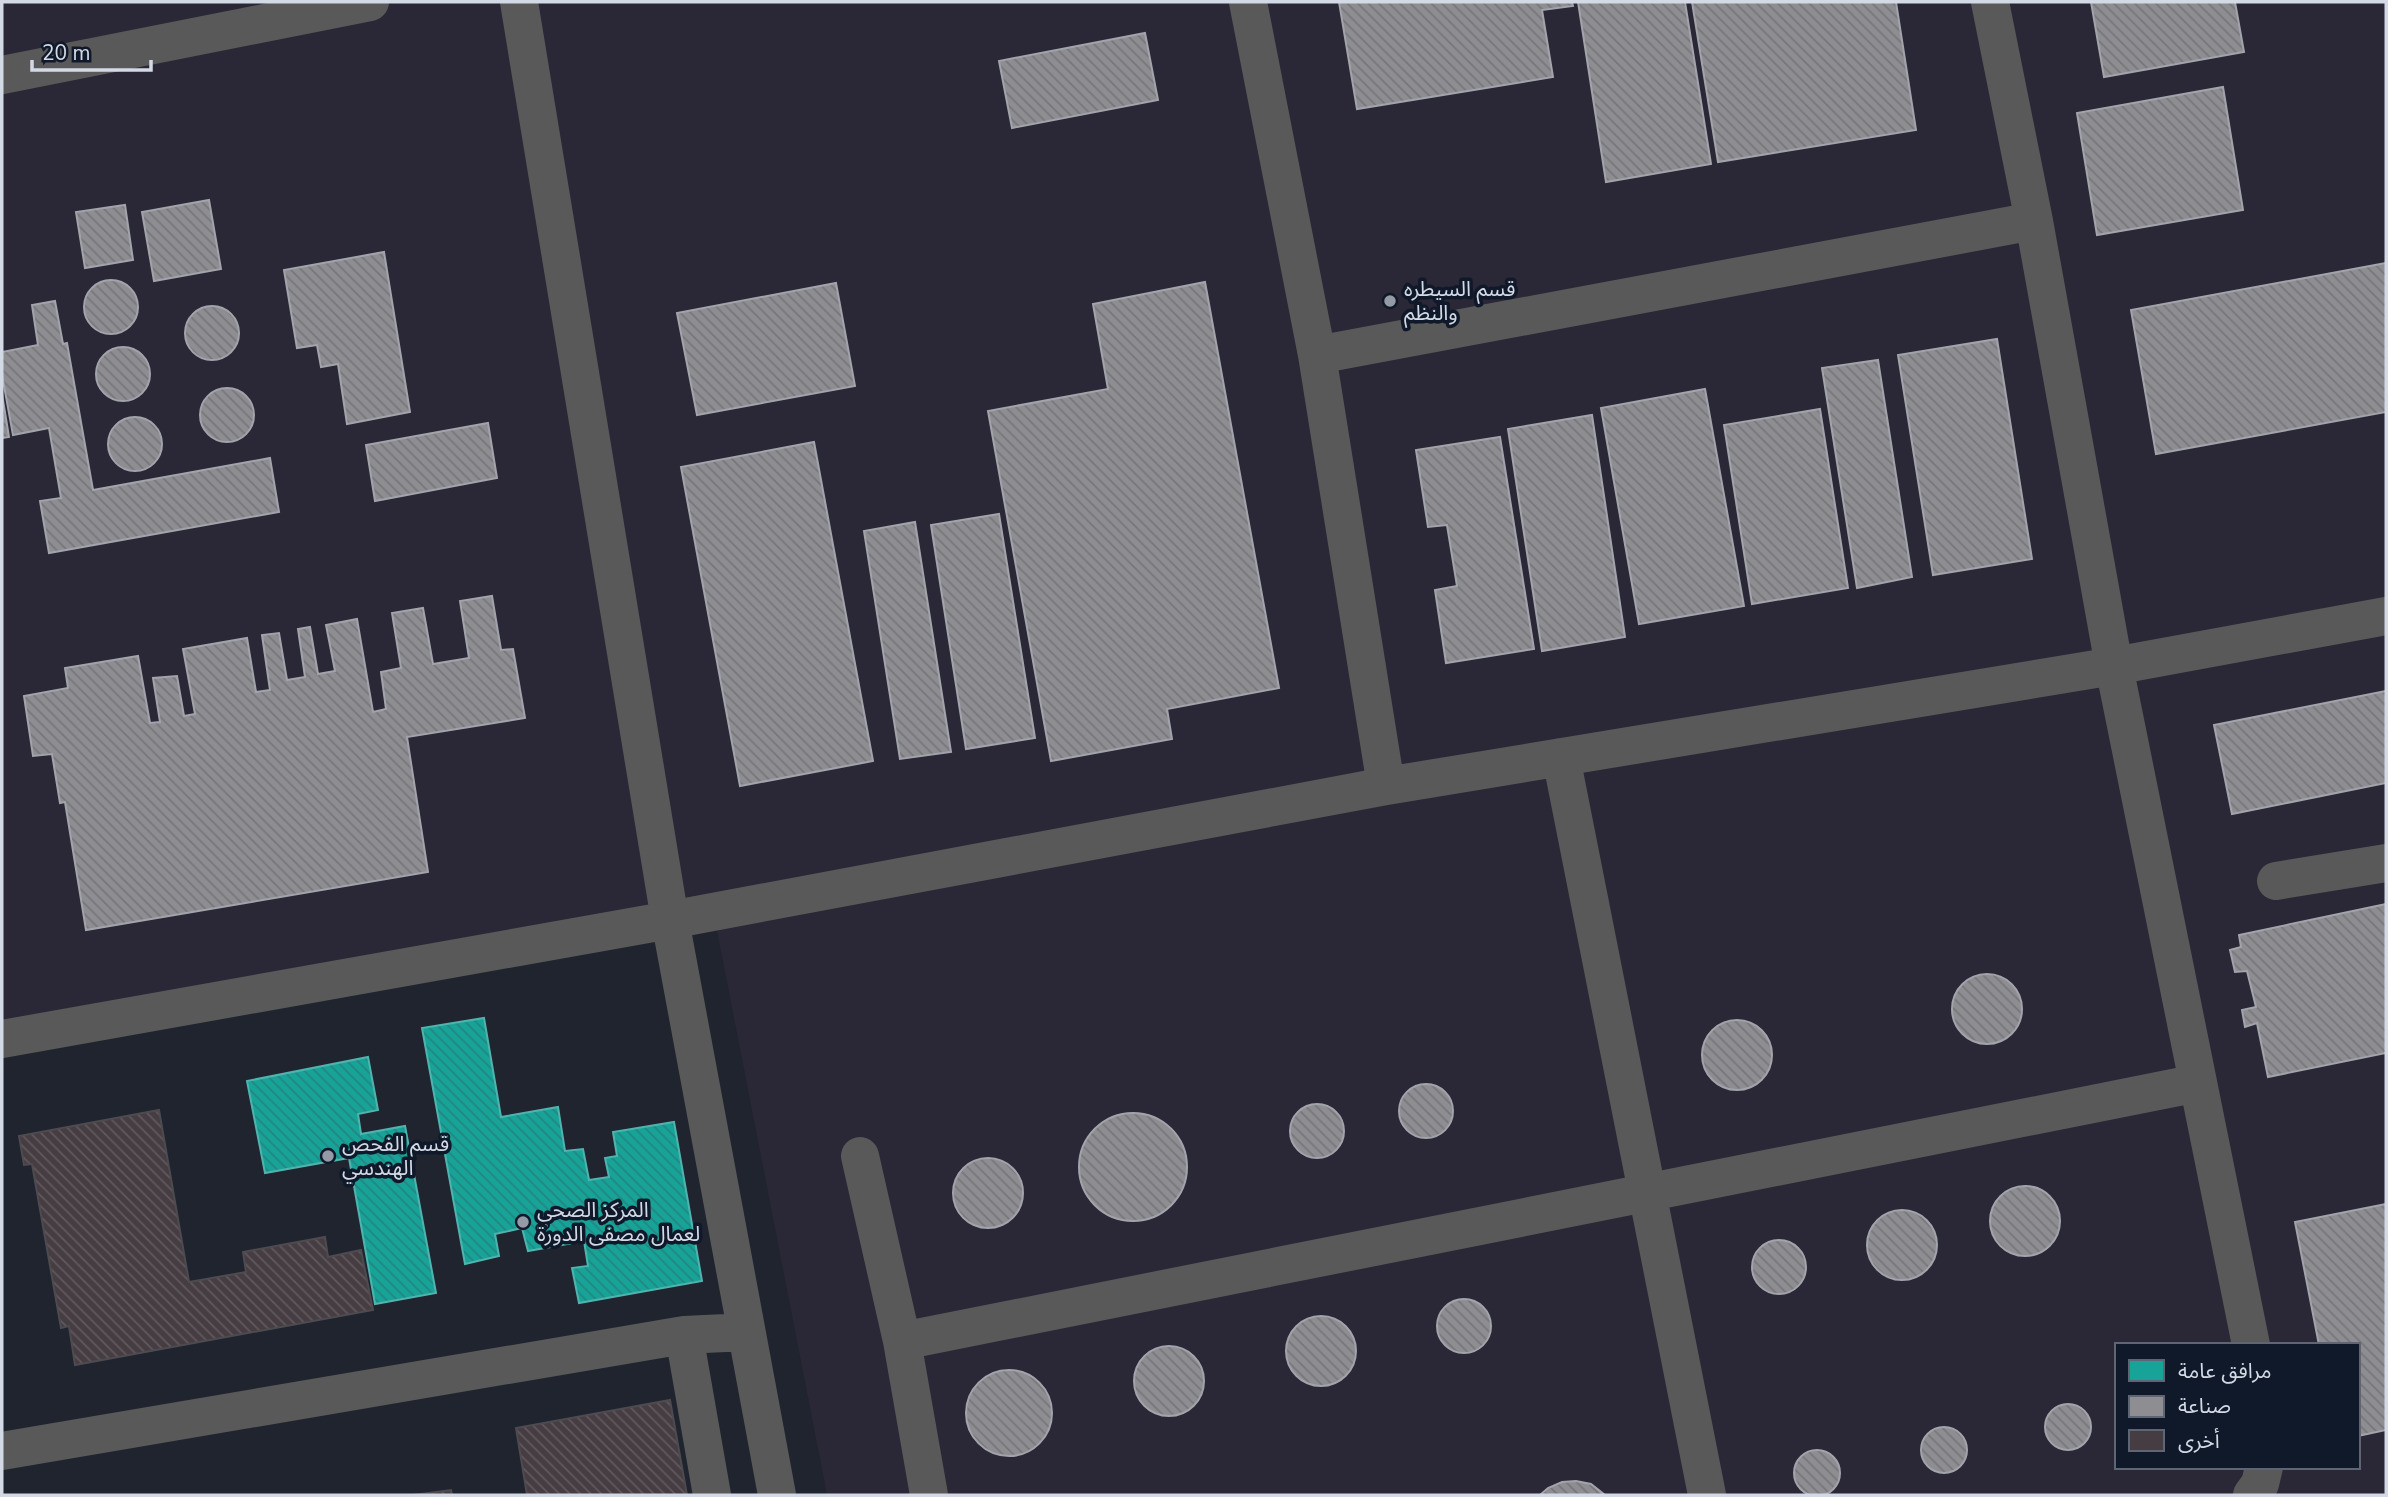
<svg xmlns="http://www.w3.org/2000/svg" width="2388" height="1497" font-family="'Nunito Sans','Noto Sans Arabic',sans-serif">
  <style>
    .industrial { fill: #2a2736; fill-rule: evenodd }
    .public { fill: url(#public-back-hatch); stroke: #4fb4af; stroke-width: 2 }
    .industry { fill: url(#industry-back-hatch); stroke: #a2a4ab; stroke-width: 2 }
    .building { fill: url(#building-back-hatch); stroke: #4d4b50; stroke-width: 2 }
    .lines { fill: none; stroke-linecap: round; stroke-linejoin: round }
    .minor { stroke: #585958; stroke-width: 38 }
    .poi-dot { fill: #949aa6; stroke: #10192a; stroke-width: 2.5 }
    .labels { text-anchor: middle; stroke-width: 7; stroke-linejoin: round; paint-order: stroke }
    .poi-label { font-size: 21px; fill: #d3dae6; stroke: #10192a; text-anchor: start }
  </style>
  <defs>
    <pattern id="public-back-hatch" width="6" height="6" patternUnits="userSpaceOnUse" patternTransform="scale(1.75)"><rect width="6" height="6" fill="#17a398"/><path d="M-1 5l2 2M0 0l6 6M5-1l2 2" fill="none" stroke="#23867f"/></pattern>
    <pattern id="industry-back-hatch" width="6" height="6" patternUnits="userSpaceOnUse" patternTransform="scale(1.75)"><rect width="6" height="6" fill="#8d8d92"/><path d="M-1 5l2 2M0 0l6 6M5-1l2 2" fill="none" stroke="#76767b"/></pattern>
    <pattern id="building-back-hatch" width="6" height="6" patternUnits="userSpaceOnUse" patternTransform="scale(1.75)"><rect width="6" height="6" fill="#463d42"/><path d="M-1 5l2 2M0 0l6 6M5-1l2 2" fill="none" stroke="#60585d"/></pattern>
  </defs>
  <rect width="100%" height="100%" fill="#1f242e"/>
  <path class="industrial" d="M2,2H2386V1495H827L710,895L2,1036ZM2117,1345H2358V1467H2117Z"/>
  <path class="public" d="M484,1018L501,1117L558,1107L565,1151L583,1149L589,1180L609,1177L605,1158L617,1156L613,1132L674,1122L702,1281L579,1303L572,1268L588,1266L584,1241L528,1251L522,1228L495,1234L499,1256L465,1264L422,1028Z
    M368,1057L378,1110L358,1114L361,1134L405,1126L436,1293L375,1304L349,1158L265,1173L247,1081Z"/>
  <path class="industry" d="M1339,2H1572L1573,6L1542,10L1553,77L1357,109Z
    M1578,2H1685L1711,164L1606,182Z
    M1692,2H1896L1916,130L1718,162Z
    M2091,2H2235L2244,52L2104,77Z
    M1145,33L1158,100L1012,128L999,61Z
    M2223,87L2243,210L2097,235L2077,113Z
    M209,200L221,269L154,281L142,212Z
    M125,205L133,260L85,268L76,212Z
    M384,252L410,412L347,424L338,364L321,367L317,345L297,348L284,270Z
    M2386,263V412L2156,454L2131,310Z
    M84 307a27 27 0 1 1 54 0a27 27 0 1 1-54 0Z
    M1205,282L1279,688L1167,709L1172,739L1051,761L988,411L1108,389L1093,304Z
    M836,283L855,386L697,415L677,313Z
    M55,301L63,344L67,343L93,490L270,458L279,512L49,553L40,501L61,498L49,428L13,435L2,375V352L38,345L32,305Z
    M185 333a27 27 0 1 1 54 0a27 27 0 1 1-54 0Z
    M1997,339L2032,559L1933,575L1898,355Z
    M96 374a27 27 0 1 1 54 0a27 27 0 1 1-54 0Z
    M1878,360L1912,577L1857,588L1822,368Z
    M200 415a27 27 0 1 1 54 0a27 27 0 1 1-54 0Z
    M1705,389L1744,606L1639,624L1601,408Z
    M2,394L9,437L2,438Z
    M1820,409L1848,588L1752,604L1724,425Z
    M1592,415L1625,637L1542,651L1508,429Z
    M108 444a27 27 0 1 1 54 0a27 27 0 1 1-54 0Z
    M488,423L497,478L375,501L366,445Z
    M1500,437L1534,649L1446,663L1435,590L1457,586L1447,525L1428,527L1416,450Z
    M814,442L873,761L740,786L681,467Z
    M999,514L1035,738L966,749L931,525Z
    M915,522L951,752L900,759L864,531Z
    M492,596L501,650L513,649L525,718L407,737L428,872L86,930L65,802L60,803L52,754L33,756L24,696L68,688L65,668L138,656L150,723L160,722L153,678L177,676L184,716L195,714L183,649L247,638L256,692L270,690L262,635L279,633L287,680L305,677L298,629L310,627L318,674L335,671L326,625L357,619L373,712L386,709L381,672L401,668L392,613L423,608L433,664L469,658L460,601Z
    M2386,691V783L2232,814L2214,725Z
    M2386,904V1053L2268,1077L2257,1023L2245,1027L2242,1010L2256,1007L2247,971L2235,972L2230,950L2241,947L2239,935Z
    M1952 1009a35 35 0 1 1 70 0a35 35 0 1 1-70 0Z
    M1702 1055a35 35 0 1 1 70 0a35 35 0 1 1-70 0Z
    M1399 1111a27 27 0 1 1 54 0a27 27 0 1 1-54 0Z
    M1290 1131a27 27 0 1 1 54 0a27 27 0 1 1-54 0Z
    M1079 1167a54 54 0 1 1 108 0a54 54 0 1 1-108 0Z
    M953 1193a35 35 0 1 1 70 0a35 35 0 1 1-70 0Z
    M1990 1221a35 35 0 1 1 70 0a35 35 0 1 1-70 0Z
    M2386,1204V1430L2358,1436V1345H2319L2295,1222Z
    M1867 1245a35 35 0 1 1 70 0a35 35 0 1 1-70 0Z
    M1752 1267a27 27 0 1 1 54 0a27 27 0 1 1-54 0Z
    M1437 1326a27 27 0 1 1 54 0a27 27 0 1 1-54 0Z
    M1286 1351a35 35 0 1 1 70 0a35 35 0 1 1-70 0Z
    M1134 1381a35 35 0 1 1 70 0a35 35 0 1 1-70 0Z
    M966 1413a43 43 0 1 1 86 0a43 43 0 1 1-86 0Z
    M2045 1427a23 23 0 1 1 46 0a23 23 0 1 1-46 0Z
    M1921 1450a23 23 0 1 1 46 0a23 23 0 1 1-46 0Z
    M1794 1473a23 23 0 1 1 46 0a23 23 0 1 1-46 0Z
    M1576,1481L1591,1484L1605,1495H1540L1548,1488L1562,1482Z"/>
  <path class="building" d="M159,1110L189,1282L246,1272L243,1252L325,1237L328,1257L361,1250L373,1310L75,1365L69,1326L61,1328L32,1164L24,1165L19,1136Z
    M670,1400L687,1495H527L516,1428Z
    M451,1490L452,1495H413Z"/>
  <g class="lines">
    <path class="minor" d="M519,2L670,920L777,1495
      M1248,2L1317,355L1386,786
      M1990,2L2034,221L2114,666L2251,1345
      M2,75L370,2
      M1317,355L2034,221
      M1561,757L1707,1495
      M2276,881L2386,863
      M2,1039L670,920L1386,786L2114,666L2386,616
      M860,1156L902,1341L929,1495
      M684,1335L712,1495
      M902,1341L2198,1083
      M2,1451L684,1335L746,1332
      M2252,1495L2260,1484L2264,1467"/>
  </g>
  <g class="poi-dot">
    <circle cx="1390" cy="301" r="7"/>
    <circle cx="328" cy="1156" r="7"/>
    <circle cx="523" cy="1222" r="7"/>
  </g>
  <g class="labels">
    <g class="poi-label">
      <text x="1404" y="296">قسم السيطره<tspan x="1404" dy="24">والنظم</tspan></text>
      <text x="342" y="1151">قسم الفحص<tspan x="342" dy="24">الهندسي</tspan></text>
      <text x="537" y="1217">المركز الصحي<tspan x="537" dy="24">لعمال مصفى الدورة</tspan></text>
    </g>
  </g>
  <rect width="2388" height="1497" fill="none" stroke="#d3dae6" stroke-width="7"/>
  <rect x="2115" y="1343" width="245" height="126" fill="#10192a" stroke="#5e6675" stroke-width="2"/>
  <rect x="2129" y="1360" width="35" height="21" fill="#17a398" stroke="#5e6675" stroke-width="2"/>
  <text x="2178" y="1378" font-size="21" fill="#d3dae6">مرافق عامة</text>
  <rect x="2129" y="1396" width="35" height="21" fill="#8d8d92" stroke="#5e6675" stroke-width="2"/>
  <text x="2178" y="1413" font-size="21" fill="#d3dae6">صناعة</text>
  <rect x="2129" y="1430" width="35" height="21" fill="#463d42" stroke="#5e6675" stroke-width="2"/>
  <text x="2178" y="1448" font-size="21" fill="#d3dae6">أخرى</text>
  <path d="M32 60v10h119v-10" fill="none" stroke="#d3dae6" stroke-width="3.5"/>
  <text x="42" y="60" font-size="21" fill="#d3dae6" stroke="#10192a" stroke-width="5" paint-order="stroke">20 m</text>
</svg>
